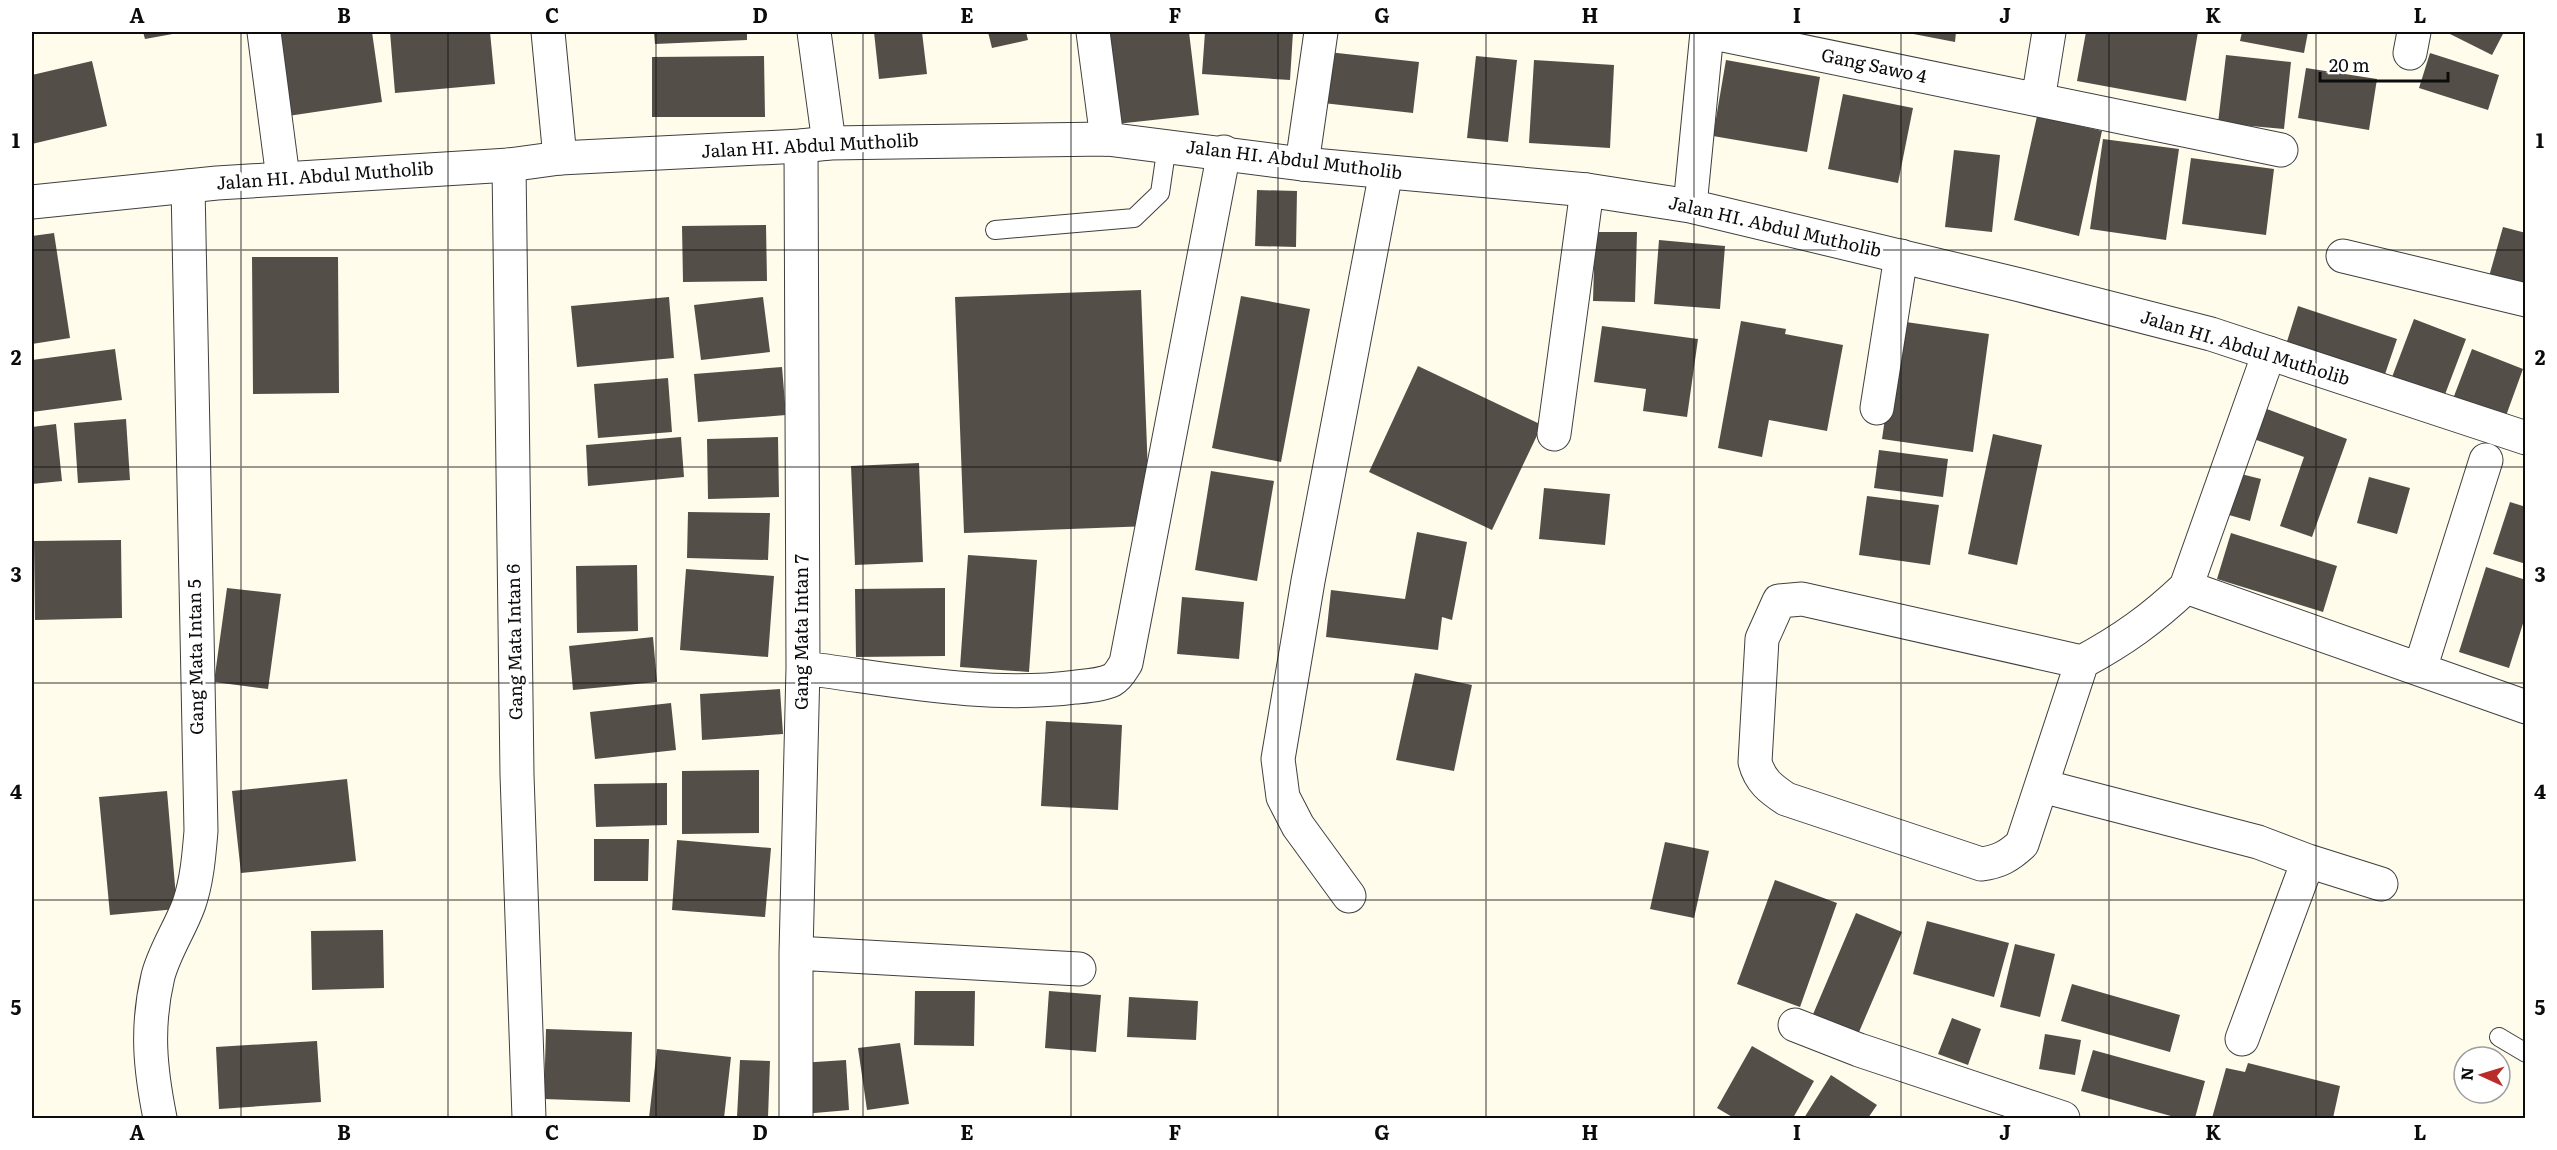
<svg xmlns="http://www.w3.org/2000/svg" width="2557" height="1150" font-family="Literata,serif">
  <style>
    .building { fill: #544e49 }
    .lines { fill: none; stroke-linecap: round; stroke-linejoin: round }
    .service-casing { stroke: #3f3f3f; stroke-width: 20 }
    .minor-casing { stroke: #3f3f3f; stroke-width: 35 }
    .tertiary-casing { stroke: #3f3f3f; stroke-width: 35 }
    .service { stroke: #fff; stroke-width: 18 }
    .minor { stroke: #fff; stroke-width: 33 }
    .tertiary { stroke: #fff; stroke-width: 33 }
    .grid { fill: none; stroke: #0c0c0c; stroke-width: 1.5; stroke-opacity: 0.55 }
    .labels { text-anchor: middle; stroke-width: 6; stroke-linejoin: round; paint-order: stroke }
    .street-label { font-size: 18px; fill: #0c0c0c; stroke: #fff }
    .neatline { fill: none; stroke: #0c0c0c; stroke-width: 2 }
    .grid-label { font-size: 20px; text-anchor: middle; font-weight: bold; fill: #0c0c0c }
  </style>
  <rect width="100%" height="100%" fill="#fffceb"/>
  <path class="building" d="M143,32H178V33L145,39Z
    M276,32H372L382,102L288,116Z
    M390,32H490L495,84L395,93Z
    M654,32H747V40L655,44Z
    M874,32H922L927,74L879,79Z
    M988,32H1026L1028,40L992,48Z
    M1105,32H1189L1199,115L1116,124Z
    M1205,32H1293L1290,80L1202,74Z
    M1903,32H1956L1955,42Z
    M2086,32H2198L2186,101L2077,81Z
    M2242,32H2308L2304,53L2240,41Z
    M2446,32H2504L2492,55Z
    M1328,52L1419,62L1413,113L1323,103Z
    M2430,53L2499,75L2488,110L2419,88Z
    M2226,55L2291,62L2284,129L2218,123Z
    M764,56L765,117H652V57Z
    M1476,56L1517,60L1508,142L1467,138Z
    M1534,60L1614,65L1610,148L1529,143Z
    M1726,60L1820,77L1807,152L1713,136Z
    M92,61L107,126L32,144V75Z
    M2306,68L2377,79L2369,130L2298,118Z
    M1843,94L1913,108L1898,183L1828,169Z
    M2037,116L2102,131L2079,236L2014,220Z
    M2103,139L2179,149L2166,240L2090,229Z
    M1954,150L2000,155L1992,232L1945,227Z
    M2191,158L2274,169L2266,235L2182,224Z
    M1257,190L1297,191L1296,247L1255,246Z
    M766,225L767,281L683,282L682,226Z
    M2503,227L2526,233V291L2488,280Z
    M1595,232H1637L1635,302L1593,301Z
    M54,233L70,338L32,344V236Z
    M1659,240L1725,246L1720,309L1654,304Z
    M252,257H338L339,393L253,394Z
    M1141,290L1150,526L964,533L955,297Z
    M1241,296L1310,309L1281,462L1212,448Z
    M669,297L674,358L577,367L571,306Z
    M763,297L770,352L701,360L694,305Z
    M2298,306L2397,339L2383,380L2285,348Z
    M2414,319L2466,339L2441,405L2389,385Z
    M1741,321L1786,329L1785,334L1843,345L1827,431L1769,420L1762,457L1718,448Z
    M1899,321L1989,334L1973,452L1882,439Z
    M1602,326L1698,339L1687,417L1643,411L1646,389L1594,382Z
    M115,349L122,400L32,412V360Z
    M2472,349L2523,369L2503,424L2451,404Z
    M1418,366L1542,425L1492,530L1369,472Z
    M782,367L786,415L698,422L694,374Z
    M668,378L672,432L598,438L594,384Z
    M2259,406L2347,439L2312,537L2280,526L2304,457L2248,437Z
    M126,419L130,480L78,483L74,423Z
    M56,424L62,481L32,484V427Z
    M1993,434L2042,445L2017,565L1968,554Z
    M681,437L684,477L588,486L586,445Z
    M778,437L779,497L708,499L707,439Z
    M1879,450L1948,459L1943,497L1874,488Z
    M919,463L923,562L855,565L851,466Z
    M1211,471L1274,481L1257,581L1195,570Z
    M2233,472L2261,479L2250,521L2222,513Z
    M2369,477L2410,488L2397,534L2357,523Z
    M1544,488L1610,494L1605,545L1539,539Z
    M1867,496L1939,505L1930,565L1859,555Z
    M2510,502L2526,507V564L2493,554Z
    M688,512L770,513L768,560L687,558Z
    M1417,532L1467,542L1452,620L1442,617L1438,650L1326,637L1331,590L1405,599Z
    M2231,533L2337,566L2323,612L2217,579Z
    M121,540L122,618L35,620L34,541Z
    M968,555L1037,560L1029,672L960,667Z
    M637,565L638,631L577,633L576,566Z
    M2486,567L2526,580V614L2509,668L2459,652Z
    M686,569L774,576L768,657L680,650Z
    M227,588L281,594L268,689L214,682Z
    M945,588V656L856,657L855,589Z
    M1182,597L1244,602L1239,659L1177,654Z
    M653,637L657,682L573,690L569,646Z
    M1415,673L1472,685L1454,771L1396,760Z
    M780,689L783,734L702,740L700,694Z
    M671,703L676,750L595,759L590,712Z
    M1046,721L1122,725L1118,810L1041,806Z
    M759,770V833L682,834V771Z
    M347,779L356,861L241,873L232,791Z
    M667,783V825L596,827L594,784Z
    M167,791L177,909L110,915L99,797Z
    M594,839H649L648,881H594Z
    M677,840L771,848L765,917L672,910Z
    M1665,842L1709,851L1694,918L1650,909Z
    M1775,880L1837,903L1800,1007L1737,984Z
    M1856,913L1902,932L1856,1039L1811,1019Z
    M1927,921L2009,943L1994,997L1913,974Z
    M383,930L384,988L312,990L311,931Z
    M2015,944L2055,954L2040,1017L2000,1007Z
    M2072,984L2180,1015L2170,1052L2061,1021Z
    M915,991H975L974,1046L914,1045Z
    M1049,991L1101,995L1096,1052L1045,1048Z
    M1129,997L1198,1001L1196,1040L1127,1037Z
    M1952,1018L1981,1029L1968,1065L1938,1054Z
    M546,1029L632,1032L630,1102L544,1099Z
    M2045,1034L2081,1040L2075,1075L2039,1069Z
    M317,1041L321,1102L219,1109L216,1047Z
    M900,1043L909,1104L867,1110L858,1048Z
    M1752,1046L1814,1081L1793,1118H1734L1717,1108Z
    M657,1049L731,1057L724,1118H649Z
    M2093,1050L2205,1081L2195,1118H2178L2081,1091Z
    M740,1060L770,1061L768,1118L737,1117Z
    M846,1060L849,1110L803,1114L800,1063Z
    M2248,1063L2340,1086L2333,1118H2212L2226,1068L2245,1072Z
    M1831,1075L1877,1105L1868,1118H1804Z"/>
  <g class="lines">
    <defs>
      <path id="service" d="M995,230L1134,218L1160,193L1167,145
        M2499,1037L2526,1053"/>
      <path id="minor" d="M264,32L283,178
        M548,32L560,158
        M814,32L829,143
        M1093,32L1107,139
        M1709,32L2281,150
        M2410,53L2414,32
        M2038,100L2049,32
        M1302,164L1321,32
        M509,165L517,775L529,1118
        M2343,256L2526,300
        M1877,408L1901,256
        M1554,434L1587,190
        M2186,587L2526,707
        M2082,662L2022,844C2009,856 1999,862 1981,864L1786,799C1771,789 1760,781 1755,762L1762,639L1779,601L1802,599L2082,662C2123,640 2152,619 2186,587L2269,353
        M803,668C892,679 985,699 1076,687C1087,686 1102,685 1112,680C1119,676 1122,669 1126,663L1224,152
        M2420,669L2486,460
        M2042,786L2258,842L2308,861L2242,1039
        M2308,861L2381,884
        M1349,896L1298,826L1283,797L1278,759L1308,581L1386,172
        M796,953L1079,969
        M1795,1025L1859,1050L2063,1118
        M160,1118C150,1068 146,1027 158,976C165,950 180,929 189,904C197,881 199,855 201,831L188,186
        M796,1118V953L803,668L801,146"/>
      <path id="tertiary" d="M32,202L217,183L509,165L560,158L801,146L829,143L1107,139L1302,164L1587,190L1690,206L2020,285L2211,334L2526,438
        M1690,206L1707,32"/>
    </defs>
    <use href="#service" class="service-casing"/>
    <use href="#minor" class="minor-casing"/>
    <use href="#tertiary" class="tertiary-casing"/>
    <use href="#service" class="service"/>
    <use href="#minor" class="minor"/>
    <use href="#tertiary" class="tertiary"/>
  </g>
  <path class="grid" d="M241,32V1118M448,32V1118M656,32V1118M863,32V1118M1071,32V1118M1278,32V1118M1486,32V1118M1694,32V1118M1901,32V1118M2109,32V1118M2316,32V1118M32,250H2526M32,467H2526M32,683H2526M32,900H2526"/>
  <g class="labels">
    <g class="street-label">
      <text transform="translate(1874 66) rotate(12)" y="6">Gang Sawo 4</text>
      <text transform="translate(810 146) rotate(-3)" y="6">Jalan HI. Abdul Mutholib</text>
      <text transform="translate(1294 160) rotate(7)" y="6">Jalan HI. Abdul Mutholib</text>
      <text transform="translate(325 176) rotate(-4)" y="6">Jalan HI. Abdul Mutholib</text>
      <text transform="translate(1775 227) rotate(13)" y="6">Jalan HI. Abdul Mutholib</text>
      <text transform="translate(2245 348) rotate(17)" y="6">Jalan HI. Abdul Mutholib</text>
      <text transform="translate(802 632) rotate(-90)" y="6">Gang Mata Intan 7</text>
      <text transform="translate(515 642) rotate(-91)" y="6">Gang Mata Intan 6</text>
      <text transform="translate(196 657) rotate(-91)" y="6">Gang Mata Intan 5</text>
    </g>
  </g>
  <rect width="2557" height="1150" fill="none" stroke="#ffffff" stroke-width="66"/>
  <g transform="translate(2482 1075) rotate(274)"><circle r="28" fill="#ffffff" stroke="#9e9e9e" stroke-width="1.5"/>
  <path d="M0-4.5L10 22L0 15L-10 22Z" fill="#b82d28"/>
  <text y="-9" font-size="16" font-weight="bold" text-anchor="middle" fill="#0c0c0c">N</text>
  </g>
  <path d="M2320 72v9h128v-9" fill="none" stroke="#0c0c0c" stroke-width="3"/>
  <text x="2329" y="72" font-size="18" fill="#0c0c0c" stroke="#ffffff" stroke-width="4.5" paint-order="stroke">20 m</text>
  <rect x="33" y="33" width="2491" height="1084" class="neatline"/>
  <g class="grid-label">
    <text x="137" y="23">A</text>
    <text x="344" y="23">B</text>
    <text x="552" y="23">C</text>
    <text x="760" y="23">D</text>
    <text x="967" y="23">E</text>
    <text x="1175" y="23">F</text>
    <text x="1382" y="23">G</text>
    <text x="1590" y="23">H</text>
    <text x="1797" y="23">I</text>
    <text x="2005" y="23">J</text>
    <text x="2213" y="23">K</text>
    <text x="2420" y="23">L</text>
    <text x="16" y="148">1</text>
    <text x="2540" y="148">1</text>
    <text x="16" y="365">2</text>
    <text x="2540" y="365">2</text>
    <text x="16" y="582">3</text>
    <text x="2540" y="582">3</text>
    <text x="16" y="799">4</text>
    <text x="2540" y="799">4</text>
    <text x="16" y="1015">5</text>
    <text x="2540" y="1015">5</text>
    <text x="137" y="1140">A</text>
    <text x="344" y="1140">B</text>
    <text x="552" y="1140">C</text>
    <text x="760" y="1140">D</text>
    <text x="967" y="1140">E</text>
    <text x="1175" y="1140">F</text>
    <text x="1382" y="1140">G</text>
    <text x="1590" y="1140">H</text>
    <text x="1797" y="1140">I</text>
    <text x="2005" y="1140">J</text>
    <text x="2213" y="1140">K</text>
    <text x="2420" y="1140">L</text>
  </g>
</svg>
